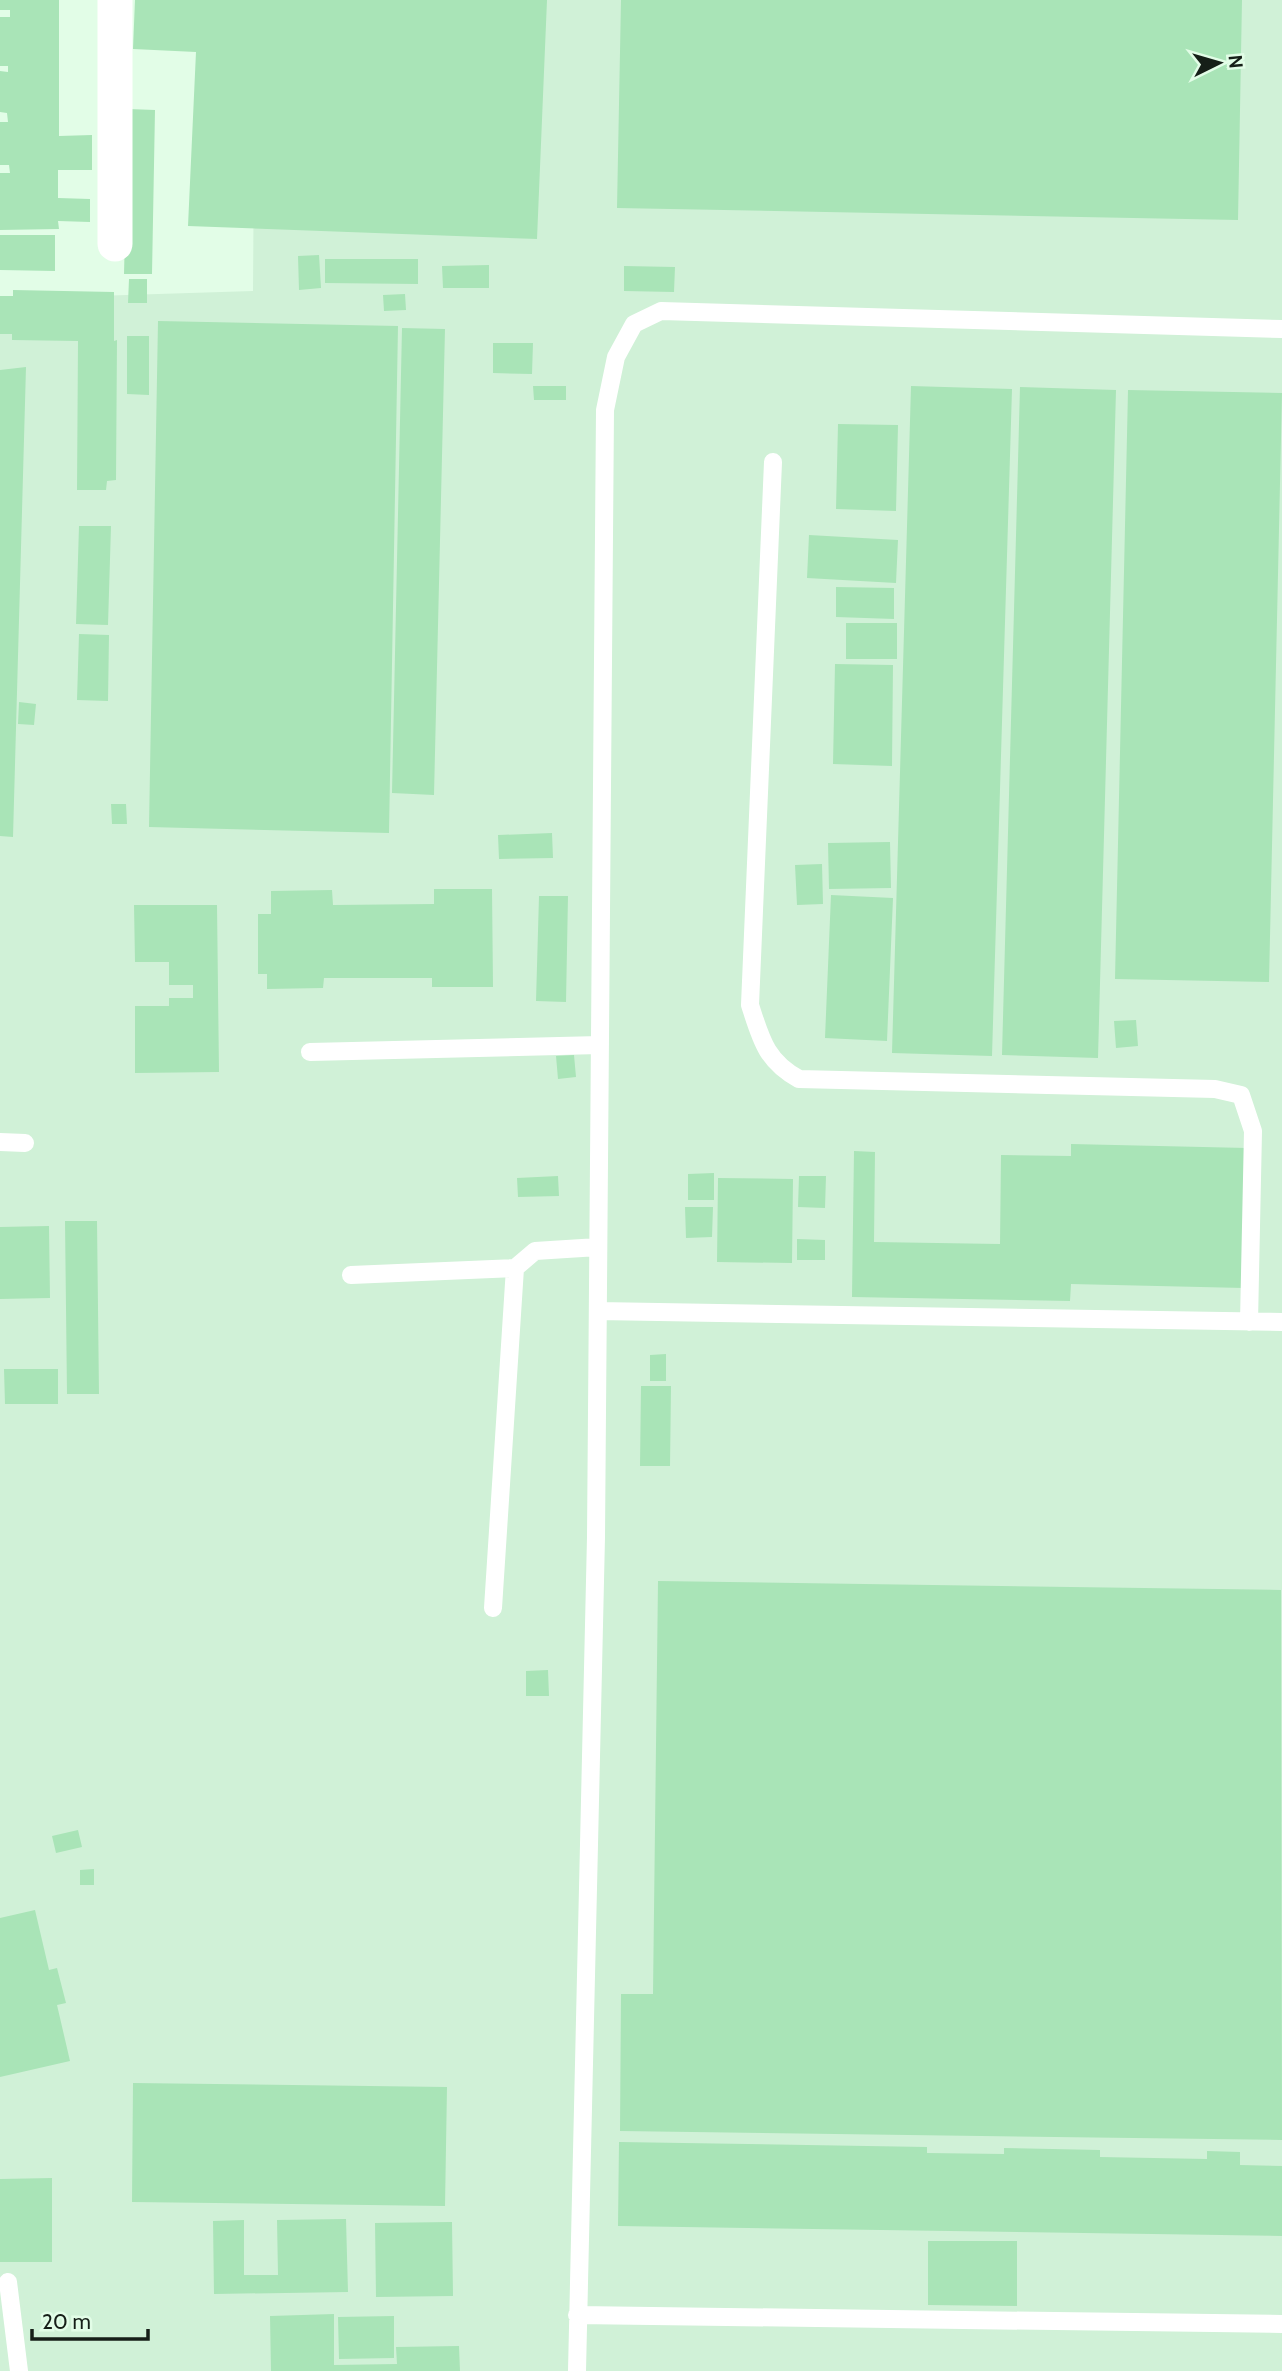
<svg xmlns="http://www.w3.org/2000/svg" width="1282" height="2371" font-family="Cabin,sans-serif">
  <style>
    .built { fill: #d0f1d7 }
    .building { fill: #a9e4b7 }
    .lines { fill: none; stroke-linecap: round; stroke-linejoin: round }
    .lane { stroke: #fff; stroke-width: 18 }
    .street { stroke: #fff; stroke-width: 35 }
  </style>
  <rect width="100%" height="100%" fill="#e2fde7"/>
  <path class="built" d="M255,0H1282V2371H0V299L253,291Z"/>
  <path class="building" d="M0,0H59V136L92,135V170H58V198L90,199V222L58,221L59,229L0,230V173H10L9,165H0V122H8L7,113L0,112V71L8,72V66H0V17H10V10H0Z
    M135,0H547L537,239L188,226L196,52L133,49Z
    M621,0H1242L1238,220L617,208Z
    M128,109L155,110L152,274H124Z
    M0,235H55V271L0,270Z
    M319,255L321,288L299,290L298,256Z
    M325,259H418V284L325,283Z
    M489,265V288H443L442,266Z
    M624,266L675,267L674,292L624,291Z
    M129,279H147V303H128Z
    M13,290L114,292V341L117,340L116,480L107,481L106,490H77L78,341L12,340V334H0V296H13Z
    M405,294L406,310L384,311L383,295Z
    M158,321L398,326L389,833L149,827Z
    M402,328L445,329L434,795L392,793Z
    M127,336H149V395L127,394Z
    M493,343H533L532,374L493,373Z
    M26,367L13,837L0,836V370Z
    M533,386H566V400H534Z
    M911,386L1012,389L992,1056L892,1053Z
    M1020,387L1116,390L1098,1058L1002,1055Z
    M1128,390L1282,393L1269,982L1115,979Z
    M838,424L898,425L896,511L836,509Z
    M79,526H111L108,625L76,624Z
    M809,535L898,540L896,583L807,578Z
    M836,587L894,588V619L836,617Z
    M846,623H897V659H846Z
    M79,634L109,635L108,701L77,700Z
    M835,664L893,665L892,766L833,764Z
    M19,702L36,704L34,725L18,724Z
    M111,804H126L127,824H112Z
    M552,833L553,858L499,859L498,835Z
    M890,842L891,888L829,889L828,843Z
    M822,864L823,904L797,905L795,865Z
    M434,889H492L493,987H432V978H324L323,988L267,989V974H258V914H271V891L332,890L333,905L434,904Z
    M831,895L893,898L887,1041L825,1038Z
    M539,896H568L566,1002L536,1001Z
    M134,905H217L219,1072L135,1073V1006H169V998H193V985H169V962H135Z
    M1136,1020L1138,1046L1116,1048L1114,1021Z
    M574,1055L576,1077L558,1079L556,1056Z
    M1071,1144L1247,1148L1244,1288L1071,1284L1070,1301L852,1297L854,1151L875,1152L874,1242L1000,1244L1001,1155L1071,1156Z
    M714,1173V1200H688V1174Z
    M558,1176L559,1196L518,1197L517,1178Z
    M799,1176H826L825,1208L798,1207Z
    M718,1178L793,1179L792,1263L717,1262Z
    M685,1207H713L712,1237L686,1238Z
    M65,1221H97L99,1394H67Z
    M49,1226L50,1298L0,1299V1227Z
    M797,1239L825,1240V1260H797Z
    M666,1354V1381H650V1355Z
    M4,1369H58V1404H5Z
    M641,1386H671L670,1466H640Z
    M658,1581L1281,1590L1282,2140L620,2131L621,1994H653Z
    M548,1670L549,1696H526V1671Z
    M78,1830L82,1847L56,1853L52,1836Z
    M94,1869V1885H80V1870Z
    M35,1910L49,1970L57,1968L66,2003L57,2005L70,2061L0,2077V1918Z
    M133,2083L447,2087L445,2206L132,2202Z
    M619,2142L927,2147V2153L1004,2154V2148L1100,2150V2157L1207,2159V2151L1240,2152V2165L1282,2166V2236L618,2226Z
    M52,2178V2262H0V2179Z
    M346,2219L348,2292L214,2294L213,2221L244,2220V2275H278L277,2220Z
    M452,2222L453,2296L376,2297L375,2223Z
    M928,2241H1017V2306L928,2305Z
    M334,2314V2365L397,2364L396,2347L459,2346L460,2371H271L270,2316Z
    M394,2316V2358L339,2359L338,2317Z"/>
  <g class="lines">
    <path class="lane" d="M773,462L750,1005C761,1039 766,1061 799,1079L1215,1089L1241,1095L1253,1131L1249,1322
      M310,1052L600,1045
      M0,1142L25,1143
      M351,1275L515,1268
      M598,1311L1282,1322
      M493,1608L515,1268L535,1251L598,1247
      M8,2282L19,2371
      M577,2315L1282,2324
      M577,2371L596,1537L605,410L616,357L634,324L661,311L1282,329"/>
    <path class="street" d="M115,0V244"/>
  </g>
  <g transform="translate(1219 63) rotate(85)" stroke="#e2fde7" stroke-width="5" paint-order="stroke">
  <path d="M0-5L12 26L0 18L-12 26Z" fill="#161f18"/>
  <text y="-10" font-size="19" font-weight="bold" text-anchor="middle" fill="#161f18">N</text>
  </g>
  <path d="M32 2329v10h116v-10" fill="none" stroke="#161f18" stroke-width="3.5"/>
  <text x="42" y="2329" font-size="21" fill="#161f18" stroke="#e2fde7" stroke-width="5" paint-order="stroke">20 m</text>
</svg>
